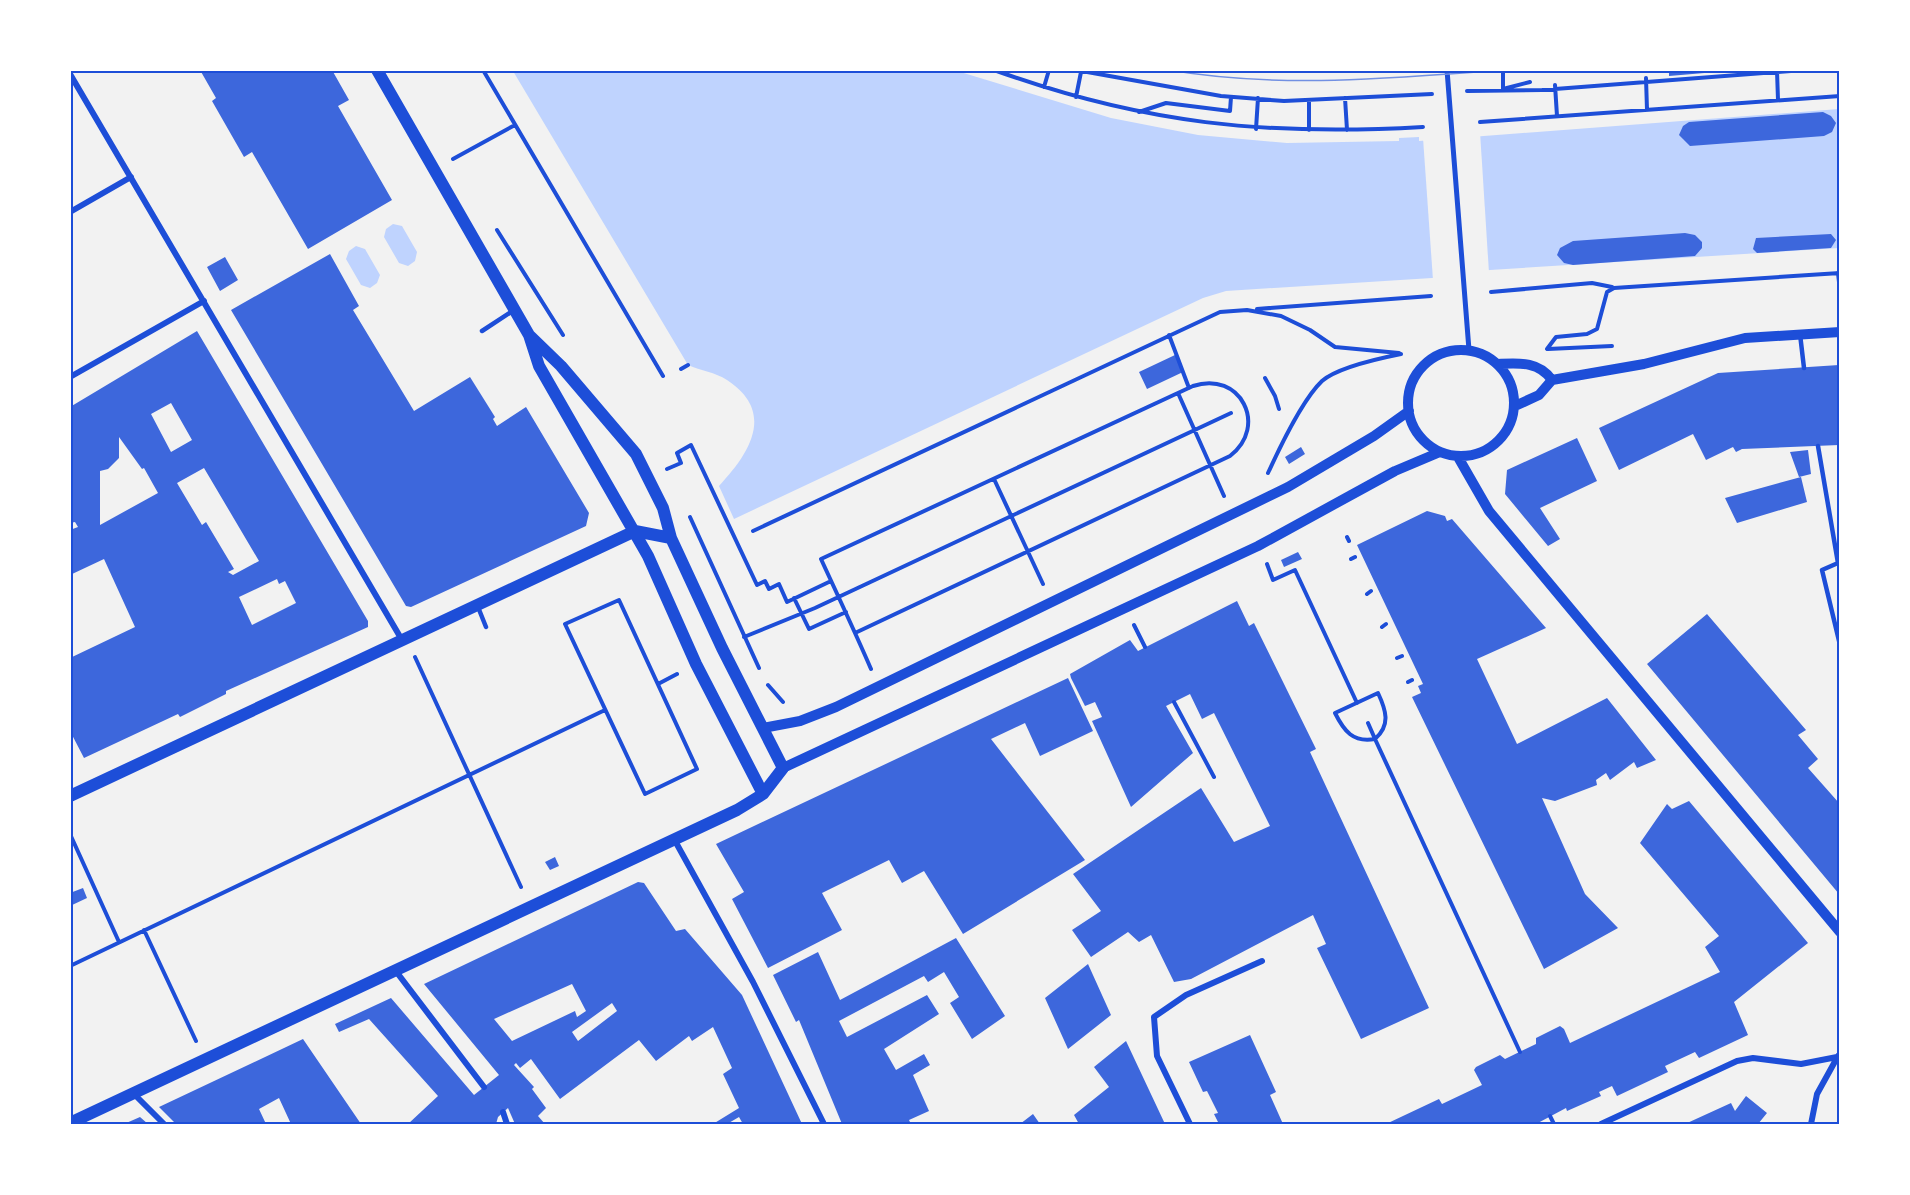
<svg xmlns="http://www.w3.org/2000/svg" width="1910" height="1195" font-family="'DejaVu Sans',sans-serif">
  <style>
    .water { fill: #bfd3fe }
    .pier { fill: #f2f2f2 }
    .building { fill: #3d67dc; fill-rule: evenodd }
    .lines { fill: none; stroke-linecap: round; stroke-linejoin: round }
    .path { stroke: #1d4ed8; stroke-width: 4 }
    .service { stroke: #1d4ed8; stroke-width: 4.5 }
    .pedestrian { stroke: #1d4ed8; stroke-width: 5 }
    .minor { stroke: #1d4ed8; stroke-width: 6 }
    .tertiary { stroke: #1d4ed8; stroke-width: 10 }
    .secondary { stroke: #1d4ed8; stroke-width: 12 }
    .tram { stroke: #7290e2; stroke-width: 1.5 }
    .neatline { fill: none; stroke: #1d4ed8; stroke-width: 2 }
  </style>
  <rect width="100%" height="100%" fill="#f2f2f2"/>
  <path class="water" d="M513,71H957L1111,118L1198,135L1287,143L1399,141V138L1419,137V141L1839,109V248L1490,270L1432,278L1226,291L1203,298L734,519L719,486C750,453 776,412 727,380C715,372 701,371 688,365Z
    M393,224L402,226L417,252L415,261L408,266L399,263L384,237L386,229Z
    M356,246L365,249L380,275L377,283L370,288L361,285L346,259L349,251Z"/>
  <path class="pier" d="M1480,132L1489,273L1433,280L1423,138Z"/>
  <path class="building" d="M200,70H332L349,100L338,106L392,200L308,249L252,152L244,157L212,101L216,98Z
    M1669,70H1716V72L1669,76Z
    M1823,112L1831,116L1836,123L1832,132L1824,136L1690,146L1679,135L1683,126L1689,122Z
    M1685,233L1695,235L1702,242V248L1695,256L1573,265L1564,263L1557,255L1560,248L1573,241Z
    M1831,234L1836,240L1831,248L1757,253L1753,249L1756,238Z
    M330,254L359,306L353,310L414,411L470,377L495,417L493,419L497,426L526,407L589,513L586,526L411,607L406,606L231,310Z
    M225,257L238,280L220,291L207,267Z
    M197,331L368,621V627L226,691V694L180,717L178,714L84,758L70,731V658L135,627L104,559L70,575V530L78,527L75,522L70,523V407ZM171,403L192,440L171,452L151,414ZM119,437L142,469L144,468L158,493L100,525V471L108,469L119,458ZM204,468L259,561L233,575L228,572L234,569L206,522L202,525L177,483ZM277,579L279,584L285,581L296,603L252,625L239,597Z
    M1175,355L1183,372L1147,389L1139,372Z
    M1839,365V445L1742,449L1736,452L1733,447L1706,460L1693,434L1619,470L1599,428L1718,373Z
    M1577,438L1597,481L1540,508L1560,539L1548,546L1505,494L1507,470Z
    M1301,447L1305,454L1289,464L1285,457Z
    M1808,450L1811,474L1799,477L1790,452Z
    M1801,477L1807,502L1737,523L1725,498Z
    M1427,511L1445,516L1447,521L1452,519L1546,628L1477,659L1517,744L1607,698L1656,760L1637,768L1634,762L1610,780L1606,773L1596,780L1597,785L1555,801L1542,798L1585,894L1618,928L1544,969L1412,697L1421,693L1418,686L1423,684L1357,545Z
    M1298,552L1302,559L1284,567L1281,560Z
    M1237,601L1249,626L1254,623L1316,749L1310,752L1429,1008L1361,1039L1317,948L1326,944L1313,915L1191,979L1174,982L1151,935L1139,942L1128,932L1091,957L1072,930L1101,911L1073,874L1201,788L1234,842L1270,826L1214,713L1202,719L1190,694L1166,706L1193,753L1131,807L1092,721L1102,717L1095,702L1085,706L1071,678L1070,674L1130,640L1138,651Z
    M1707,614L1806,730L1798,735L1818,759L1808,768L1839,803V894L1647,664Z
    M1068,678L1093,731L1040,756L1025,723L991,739L1085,860L963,934L924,871L902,883L889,860L822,893L842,930L768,968L732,899L744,892L716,844Z
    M1689,801L1808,943L1734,1002L1748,1035L1699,1058L1695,1052L1665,1066L1668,1072L1617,1096L1612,1086L1599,1092L1601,1096L1567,1111L1566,1108L1536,1124H1386L1439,1099L1442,1104L1482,1085L1474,1070L1476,1067L1500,1055L1505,1059L1536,1044V1038L1560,1026L1564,1029L1570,1043L1720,972L1705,947L1719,936L1640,843L1667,804L1672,809Z
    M555,857L559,866L550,870L545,862Z
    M638,882L644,883L676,931L685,929L742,995L802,1124H743L739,1117L727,1124H713L739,1108L723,1074L732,1068L713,1027L692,1041L689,1036L656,1061L639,1040L560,1099L531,1059L520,1068L516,1063L514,1065L534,1087L532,1089L546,1108L538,1116L545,1124H515L508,1108L498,1117L496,1124H408L438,1096L369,1019L339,1032L335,1024L391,998L474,1095L499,1075L424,984ZM572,984L586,1011L577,1017L575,1011L512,1041L494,1019ZM612,1003L617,1011L578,1041L572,1032Z
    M83,888L87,898L70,906V893Z
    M956,938L1005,1016L972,1039L950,1003L959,997L944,972L928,982L924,976L839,1021L847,1037L927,995L939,1014L884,1049L896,1070L924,1054L930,1065L913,1075L929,1111L909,1120L911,1124H842L799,1020L796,1022L773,975L818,952L840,1000Z
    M1088,964L1111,1015L1068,1049L1045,998Z
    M1250,1035L1276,1092L1270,1095L1283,1124H1219L1214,1114L1218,1113L1207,1091L1203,1092L1189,1062Z
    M303,1039L361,1124H291L279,1098L259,1109L266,1124H176L159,1107Z
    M1126,1041L1165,1124H1079L1074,1115L1109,1087L1094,1067Z
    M1746,1096L1767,1113L1758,1124H1685L1731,1103L1735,1111Z
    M1033,1114L1040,1124H1020Z
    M140,1117L148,1124H124Z"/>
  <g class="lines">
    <path class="path" d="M483,70L663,376
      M994,70C1143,124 1266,136 1423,127
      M1076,70L1221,96L1284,101L1432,94
      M1503,70V89L1530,82
      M1777,71L1778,100
      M1646,78L1647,110
      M1555,85L1557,116
      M1044,87L1049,70
      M1467,91L1542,90L1804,70
      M1076,97L1081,72
      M1345,98L1347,130
      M1139,112L1166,103L1230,111L1231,97
      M1480,122L1840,96
      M1256,129L1258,98
      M1309,130V100
      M453,159L515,125
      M497,230L563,335
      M1838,273L1840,291
      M1491,292L1592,283L1612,287
      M1257,309L1431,296
      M1169,335L1189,388
      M1547,349L1556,337L1587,334L1597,329L1607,292L1614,288L1840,273
      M1548,349L1612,346
      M681,369L688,365
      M1265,378L1275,396L1279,409
      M1178,393L1224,496
      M667,469L681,463L677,453L691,445L757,585L765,581L769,589L779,584L787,602L831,581
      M1268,473C1279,449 1303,399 1322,381C1337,368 1381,358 1401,354
      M994,479L1043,584
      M690,517L759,668
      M753,531L1220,312L1247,310L1281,316L1310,330L1335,347L1399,353
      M1347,537L1349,541
      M1351,559L1355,557
      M1267,564L1273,580L1295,570L1357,703
      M1367,594L1371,591
      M794,598L809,629L846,612
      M619,600L697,769L645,794L565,624Z
      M1134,625L1145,647
      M1382,627L1386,624
      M855,633L1230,456C1269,426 1240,370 1193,386L821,559C838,596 855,632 871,669
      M744,637L815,608L1231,413
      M415,657L521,887
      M1397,658L1402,656
      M1408,682L1412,680
      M658,684L677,674
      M768,685L783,702
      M1174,702L1214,777
      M1368,723L1375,739C1391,725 1386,710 1378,693L1335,713C1344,731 1353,743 1375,739L1520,1052
      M70,834L119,942
      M144,930L196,1041
      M70,966L605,710
      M1550,1116L1554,1124"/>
    <path class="service" d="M482,331L514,310
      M1800,334L1804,368
      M1818,446L1838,563L1822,570L1840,645
      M478,607L486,627"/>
    <path class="pedestrian" d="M1447,70L1469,350"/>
    <path class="minor" d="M70,74L402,640
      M70,212L131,177
      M70,377L204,301
      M674,839L753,982L824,1124
      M395,970L484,1087
      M133,1093L164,1124
      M503,1112L507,1124
      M1190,1124L1157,1056L1154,1017L1186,995L1262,961
      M1601,1124L1737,1061L1753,1058L1801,1064L1837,1057
      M1811,1124L1817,1094L1838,1056"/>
    <path class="tertiary" d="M1408 403a53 53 0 1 1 106 0a53 53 0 1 1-106 0Z
      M1498,364C1519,363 1539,361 1552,380
      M1515,406L1539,395L1552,380L1644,364L1745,338L1840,332
      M1458,457L1489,511L1840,932
      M763,728L800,721L836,707L1288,487L1374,436L1409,411
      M783,768L1258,546L1395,471L1440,452"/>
    <path class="secondary" d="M377,70L529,335L539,366L648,556L696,664L763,794
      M635,531L671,538
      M70,796L635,531
      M70,1123L737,810L763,794L783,768L722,648L671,538L663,508L636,454L561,366L529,335"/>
    <path class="tram" d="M1169,70C1280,89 1392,78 1503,70"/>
  </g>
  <rect width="1910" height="1195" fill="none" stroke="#ffffff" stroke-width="144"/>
  <rect x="72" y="72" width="1766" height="1051" class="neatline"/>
</svg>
